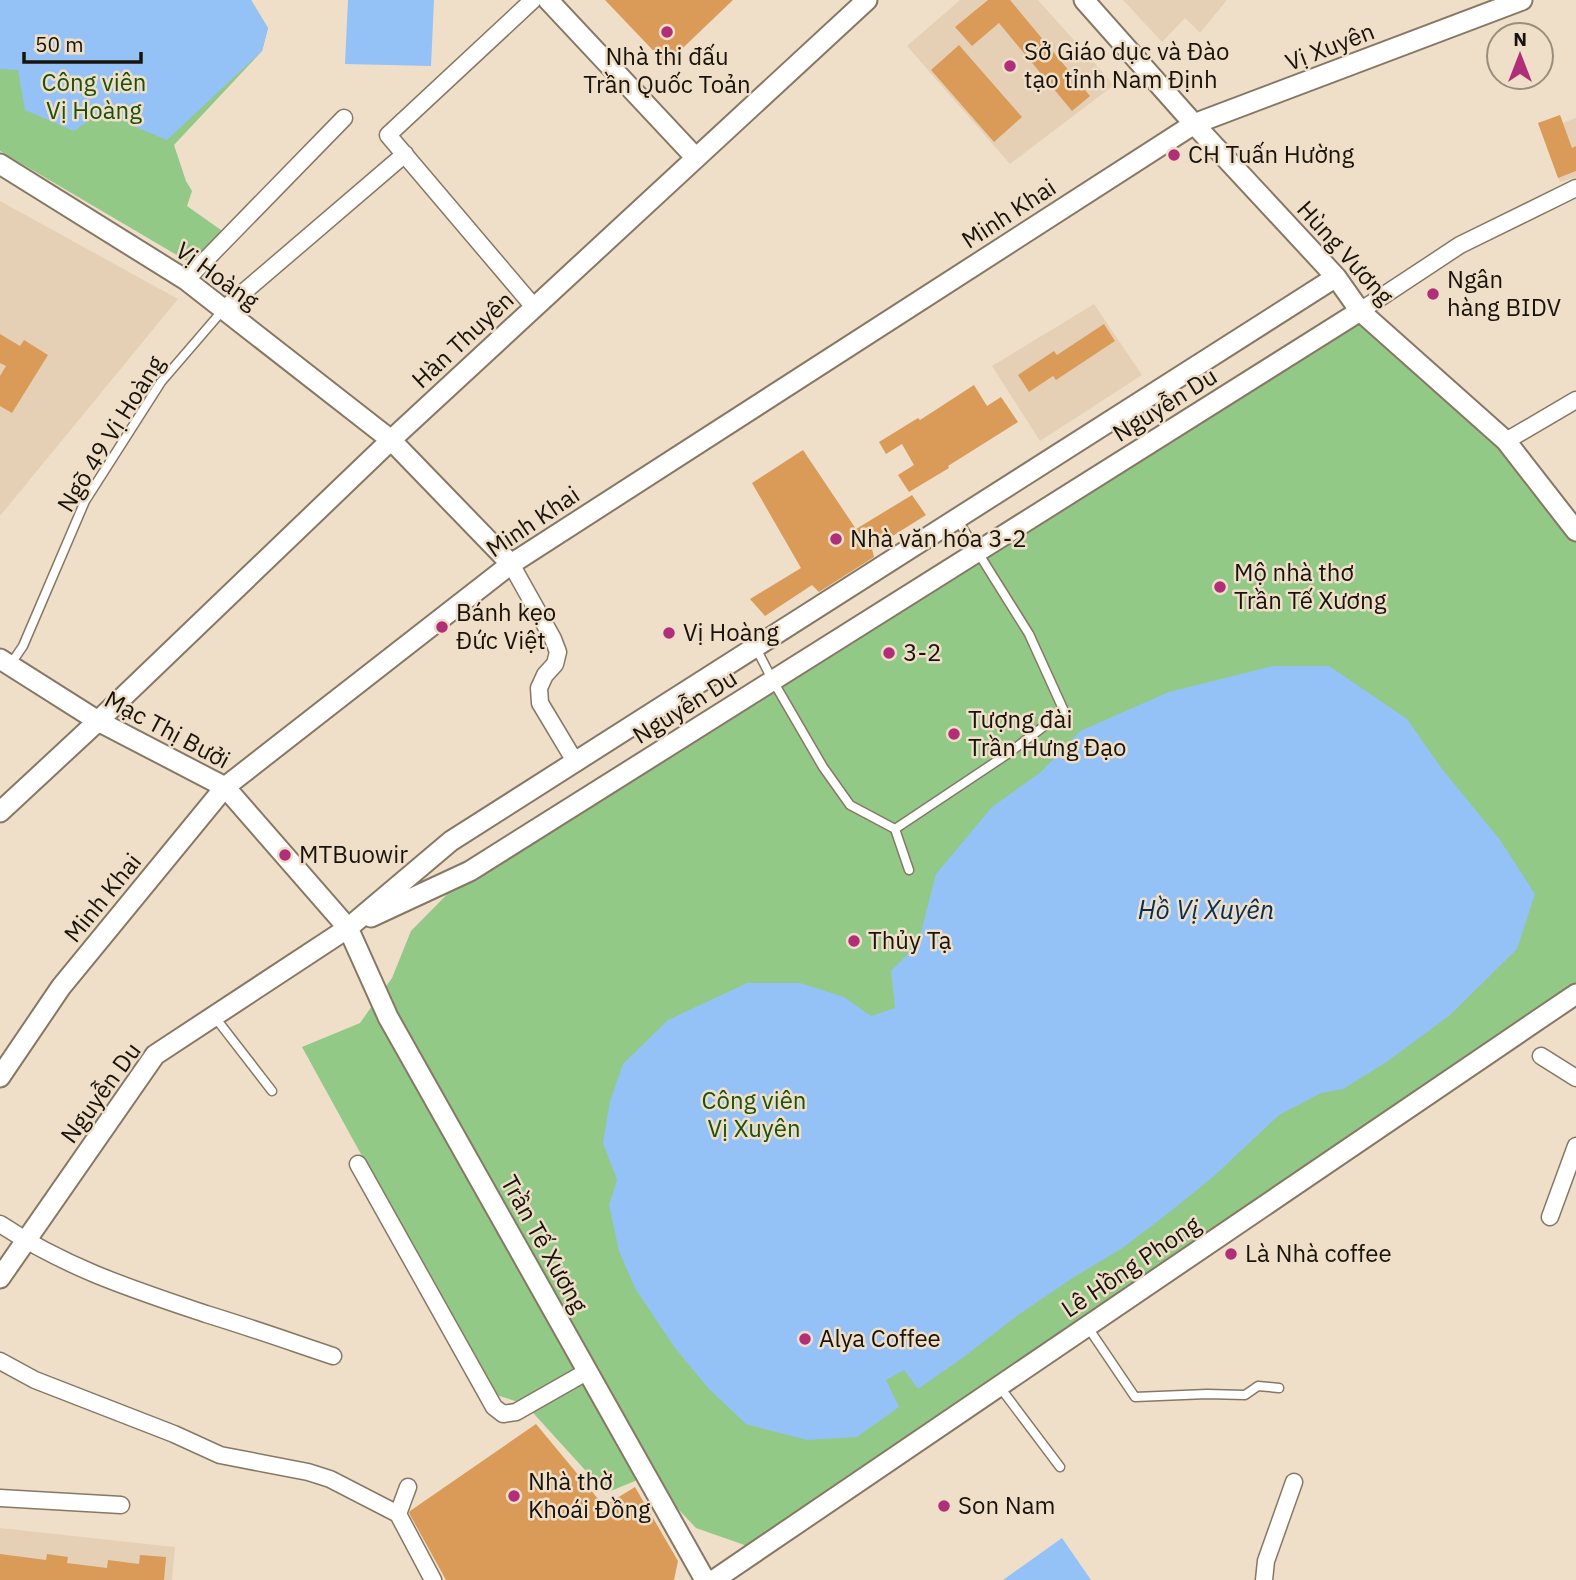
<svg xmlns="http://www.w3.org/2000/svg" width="1576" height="1580" font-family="'IBM Plex Sans',sans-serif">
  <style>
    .built { fill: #e5d0b5 }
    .green { fill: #92c987 }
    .water { fill: #94c2f6 }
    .building { fill: #da9b59 }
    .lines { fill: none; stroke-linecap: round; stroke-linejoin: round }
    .service-casing { stroke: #867864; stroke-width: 11 }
    .minor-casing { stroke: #867864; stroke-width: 19 }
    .tertiary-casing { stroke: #867864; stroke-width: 23 }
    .service { stroke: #fff; stroke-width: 8 }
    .minor { stroke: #fff; stroke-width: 16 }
    .tertiary { stroke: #fff; stroke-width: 19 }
    .poi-dot { fill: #b12e78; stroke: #efdfc8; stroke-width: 2.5 }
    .labels { text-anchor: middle; stroke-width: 5; stroke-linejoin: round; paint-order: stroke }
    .street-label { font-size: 24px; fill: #18130b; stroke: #efdfc8 }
    .poi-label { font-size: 24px; fill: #18130b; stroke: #efdfc8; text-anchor: start }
    .park-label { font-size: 24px; fill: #1a510c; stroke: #efdfc8 }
    .water-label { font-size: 26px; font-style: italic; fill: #042e56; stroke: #efdfc8 }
  </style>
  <rect width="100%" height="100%" fill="#efdfc8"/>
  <path class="built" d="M960,0H1038L1114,85L1010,164L907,46Z
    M1123,0H1227L1200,33L1185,18L1162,42Z
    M1560,115L1563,123L1576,118V177L1560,182L1538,123Z
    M0,201L178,299L0,516Z
    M1094,304L1142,375L1040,441L992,366Z
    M0,1528L175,1547L172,1580H0Z"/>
  <path class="green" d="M0,0H251L268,28L262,51L174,145L186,181L192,191L187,206L228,235L192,264L0,151Z
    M1360,311L1506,441L1576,531V993L753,1548L696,1528L647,1476L606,1493L525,1404L493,1394L302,1047L360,1023L392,978L411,931L470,871Z"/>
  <path class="water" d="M0,0H251L268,28L262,51L167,140L133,126L104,109L74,131L25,110L18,70L0,69Z
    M348,0H434L431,66L345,64Z
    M1273,666H1329L1407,719L1442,769L1500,840L1535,894L1517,949L1450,1015L1388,1061L1343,1089L1321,1093L1279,1115L1213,1177L1162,1218L1121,1249L1074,1277L1018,1315L965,1356L918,1389L904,1370L886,1380L899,1407L857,1437L807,1440L746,1424L709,1389L675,1348L635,1288L619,1251L609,1205L617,1180L603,1143L610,1101L623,1064L668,1020L747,983H800L844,997L871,1016L895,1008L891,971L918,944L936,874L992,807L1041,772L1080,731L1169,692Z
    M1062,1538L1091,1580H1003Z"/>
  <path class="building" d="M605,0H733L666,64Z
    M988,0H1010L1090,96L1072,111L999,23L972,46L955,27Z
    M959,45L1022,117L994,142L931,70Z
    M1560,115L1572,148L1576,146V171L1558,178L1538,123Z
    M1104,324L1115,341L1056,380L1053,376L1029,392L1018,375L1054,351L1057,355Z
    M0,334L20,346L24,340L48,355L12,413L0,406V376L6,366L0,363Z
    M974,385L987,406L1001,397L1018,422L948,466L949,468L909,492L898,475L914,465L902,444L886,454L879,442L918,418L920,420Z
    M803,450L856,529L912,495L926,515L872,549L874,557L819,592L812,585L765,616L750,599L801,568L752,483Z
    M536,1424L604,1506L635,1487L678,1561L674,1580H446L409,1513L410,1511Z
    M0,1554L46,1560L47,1554L68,1557L67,1563L107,1568L108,1560L139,1564L140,1555L166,1557L164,1580H0Z"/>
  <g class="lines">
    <defs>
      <path id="service" d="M756,648L773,681L823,767L850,805L895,829L1006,755L1064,711L1029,634L957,519
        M10,665L23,646L85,501L161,382L223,310
        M895,829L909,870
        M214,1016L272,1091
        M1087,1326L1135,1397L1207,1394L1245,1395L1258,1386L1279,1388
        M999,1386L1060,1467"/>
      <path id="minor" d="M533,0L388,135L534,307
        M186,280L344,118
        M224,309L405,154
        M1360,311L1460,245L1576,188
        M1506,441L1576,400
        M511,564L553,639L558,652L555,664L545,675L539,688L540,703L576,763
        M1541,1056L1576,1078
        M358,1164L494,1407L503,1414L516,1412L588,1371
        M1550,1217L1576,1146
        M0,1224C66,1268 132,1289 206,1314C249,1327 291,1342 333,1356
        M0,1361L35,1380L174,1434L220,1455L308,1472L330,1479L398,1514
        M408,1487L398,1514L433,1580
        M0,1498L121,1505
        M1264,1580L1266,1561L1294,1482"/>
      <path id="tertiary" d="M548,0L696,158
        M1084,0L1194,124L1336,277L1360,311L1506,441L1576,531
        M0,164L186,280L391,440L511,564
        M0,659L98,721L225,787L348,928L388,1017L705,1580
        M0,812L98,721L391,440L867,0
        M371,917L470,871L1360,311
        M0,1077L61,987L225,787L511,564L1194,124L1522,0
        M0,1278L155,1055L348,928L451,841L1336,277
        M714,1580L1576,994"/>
    </defs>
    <use href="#service" class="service-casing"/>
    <use href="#minor" class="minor-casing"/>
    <use href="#tertiary" class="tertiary-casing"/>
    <use href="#service" class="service"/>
    <use href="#minor" class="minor"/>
    <use href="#tertiary" class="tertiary"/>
  </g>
  <g class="poi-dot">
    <circle cx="667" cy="32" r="7"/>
    <circle cx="1010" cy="66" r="7"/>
    <circle cx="1174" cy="155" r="7"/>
    <circle cx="1433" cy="294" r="7"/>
    <circle cx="836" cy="539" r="7"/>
    <circle cx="1220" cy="587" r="7"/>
    <circle cx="442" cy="627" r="7"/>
    <circle cx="669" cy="633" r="7"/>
    <circle cx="889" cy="653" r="7"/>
    <circle cx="954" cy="734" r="7"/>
    <circle cx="285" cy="855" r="7"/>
    <circle cx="854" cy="941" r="7"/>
    <circle cx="1231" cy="1254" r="7"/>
    <circle cx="805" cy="1339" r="7"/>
    <circle cx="514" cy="1496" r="7"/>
    <circle cx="944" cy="1506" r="7"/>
  </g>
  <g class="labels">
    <g class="street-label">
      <text transform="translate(1330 47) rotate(-21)" y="8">Vị Xuyên</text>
      <text transform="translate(1009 214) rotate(-33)" y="8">Minh Khai</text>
      <text transform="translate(1345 253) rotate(48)" y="8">Hùng Vương</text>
      <text transform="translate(217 276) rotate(36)" y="8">Vị Hoàng</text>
      <text transform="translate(463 340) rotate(-43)" y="8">Hàn Thuyên</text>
      <text transform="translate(1165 405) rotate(-32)" y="8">Nguyễn Du</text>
      <text transform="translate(111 434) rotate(-58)" y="8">Ngõ 49 Vị Hoàng</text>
      <text transform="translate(533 522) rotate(-34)" y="8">Minh Khai</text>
      <text transform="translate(685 707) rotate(-32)" y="8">Nguyễn Du</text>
      <text transform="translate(167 730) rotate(28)" y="8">Mạc Thị Bưởi</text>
      <text transform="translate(103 898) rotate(-51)" y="8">Minh Khai</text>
      <text transform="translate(101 1093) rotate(-54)" y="8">Nguyễn Du</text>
      <text transform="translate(544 1244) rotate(61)" y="8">Trần Tế Xương</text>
      <text transform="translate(1131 1267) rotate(-34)" y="8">Lê Hồng Phong</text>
    </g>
    <g class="poi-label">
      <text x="1024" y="60">Sở Giáo dục và Đào<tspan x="1024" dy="28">tạo tỉnh Nam Định</tspan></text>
      <text x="667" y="65" text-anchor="middle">Nhà thi đấu<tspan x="667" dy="28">Trần Quốc Toản</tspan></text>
      <text x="1188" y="163">CH Tuấn Hường</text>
      <text x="1447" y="288">Ngân<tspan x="1447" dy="28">hàng BIDV</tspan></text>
      <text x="850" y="547">Nhà văn hóa 3-2</text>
      <text x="1234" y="581">Mộ nhà thơ<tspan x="1234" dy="28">Trần Tế Xương</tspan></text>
      <text x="456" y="621">Bánh kẹo<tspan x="456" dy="28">Đức Việt</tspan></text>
      <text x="683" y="641">Vị Hoàng</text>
      <text x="903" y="661">3-2</text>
      <text x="968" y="728">Tượng đài<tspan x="968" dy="28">Trần Hưng Đạo</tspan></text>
      <text x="299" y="863">MTBuowir</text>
      <text x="868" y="949">Thủy Tạ</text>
      <text x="1245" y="1262">Là Nhà coffee</text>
      <text x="819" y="1347">Alya Coffee</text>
      <text x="528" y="1490">Nhà thờ<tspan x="528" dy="28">Khoái Đồng</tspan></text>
      <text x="958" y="1514">Son Nam</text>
    </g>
    <g class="park-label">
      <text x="94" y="91">Công viên<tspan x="94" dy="28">Vị Hoàng</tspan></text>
      <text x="754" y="1109">Công viên<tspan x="754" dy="28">Vị Xuyên</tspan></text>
    </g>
    <g class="water-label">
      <text x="1206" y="919">Hồ Vị Xuyên</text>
    </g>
  </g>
  <g transform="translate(1520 56)"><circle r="33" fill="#efdfc8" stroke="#998d7c" stroke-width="2"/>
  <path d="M0-5L12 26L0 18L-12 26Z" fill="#b12e78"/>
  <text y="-10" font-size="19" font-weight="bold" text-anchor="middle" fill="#18130b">N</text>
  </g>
  <path d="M24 52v10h117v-10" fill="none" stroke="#18130b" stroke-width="3.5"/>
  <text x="35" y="52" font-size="21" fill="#18130b" stroke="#efdfc8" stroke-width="5" paint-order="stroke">50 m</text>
</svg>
